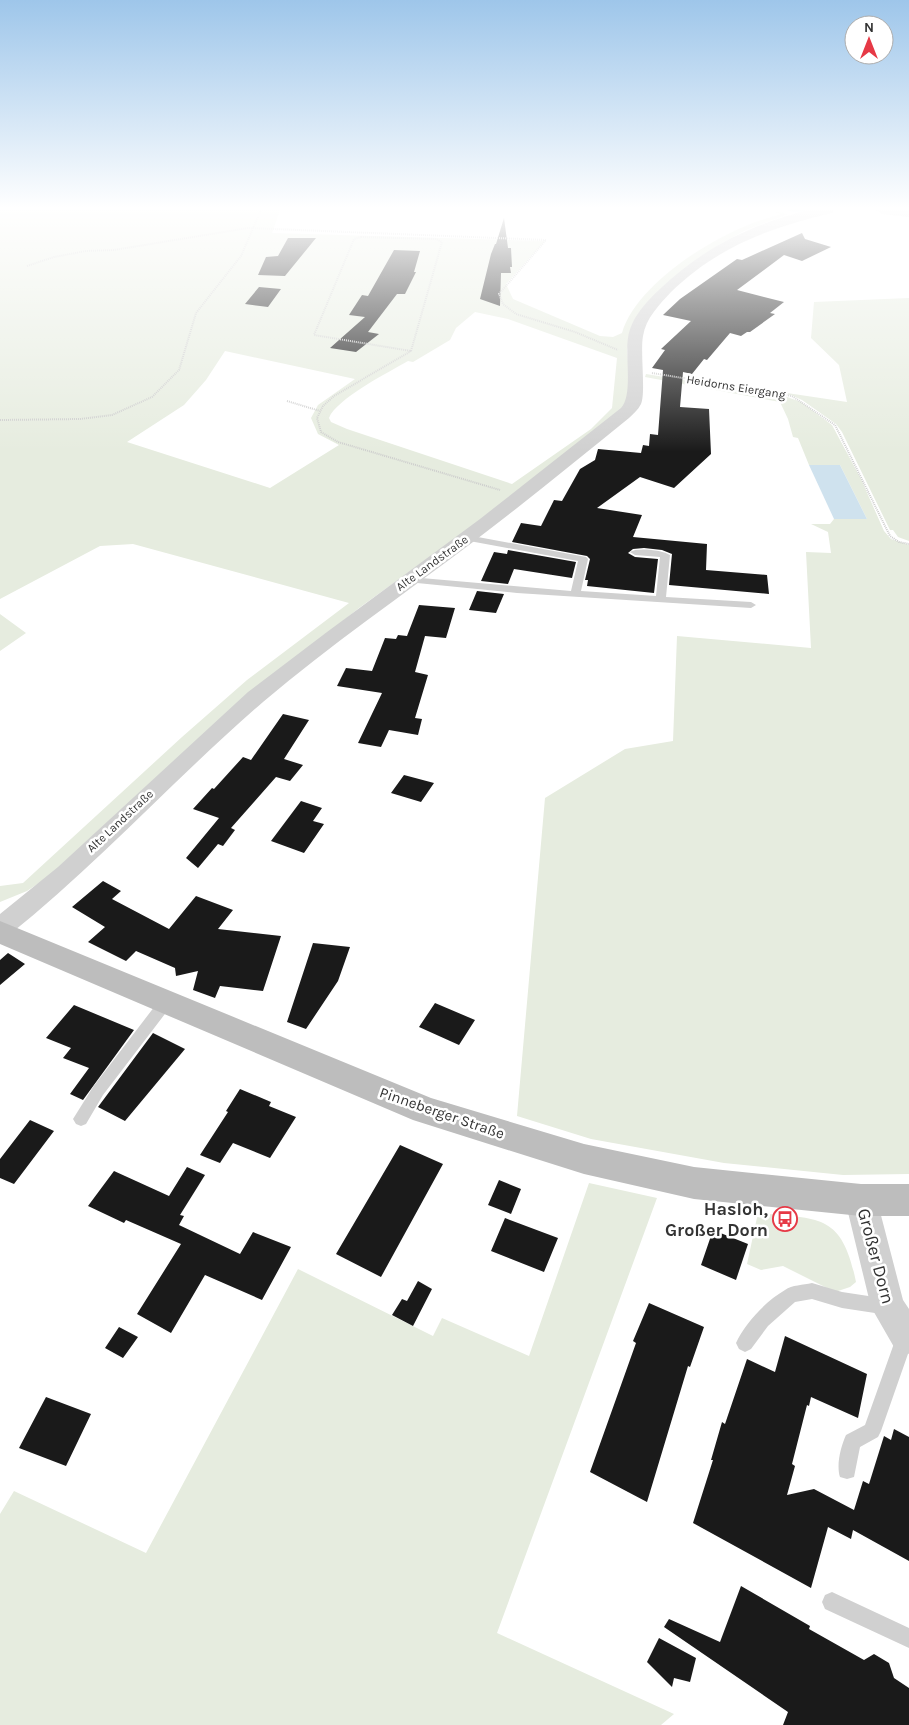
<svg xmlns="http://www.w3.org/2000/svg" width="909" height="1725" font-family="Karla,sans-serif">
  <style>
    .green { fill: #e6ecdf; fill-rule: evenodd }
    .water { fill: #cfe2ee }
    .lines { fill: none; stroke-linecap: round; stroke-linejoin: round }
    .stream { stroke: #cfe2ee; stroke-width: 3 }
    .building { fill: #1a1a1a }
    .path { stroke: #cdcdcd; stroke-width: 2; stroke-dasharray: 1 1; stroke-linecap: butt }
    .lane { fill: #d0d0d0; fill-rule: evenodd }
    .street { fill: #d0d0d0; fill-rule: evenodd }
    .secondary { fill: #bdbdbd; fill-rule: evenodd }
    .labels { text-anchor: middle; stroke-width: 5; stroke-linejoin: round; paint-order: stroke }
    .far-street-label { font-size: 12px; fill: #333; stroke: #fff }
    .street-label { font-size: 15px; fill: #333; stroke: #fff }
    .near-poi-label { font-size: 18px; font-weight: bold; fill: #333; stroke: #fff; text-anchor: end }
    .near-street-label { font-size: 18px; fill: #333; stroke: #fff }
  </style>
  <rect width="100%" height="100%" fill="#fff"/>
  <path class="green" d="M0,210H280L272,233L545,241L506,284L513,299L600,336L613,337L622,333C635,287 705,242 748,225C759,220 770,218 781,214L768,210L788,214L744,231L717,246L633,328L627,350L631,397L627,407L522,490L359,608L214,725L48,877L27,891L0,902V886L23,883L182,737L247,680L349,603L133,544L100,546L0,599ZM475,312L508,319L617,358L612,408L591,429L512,484L347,429L331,422L329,418C336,399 389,372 408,361L413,362L450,340L456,328ZM225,351L355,379L318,405L311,418L318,434L339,445L270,488L127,442L184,405L206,380Z
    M909,298V541L898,537L893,530H890L842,432L836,424L802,400L791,395L646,372L847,402L839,365L811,338L814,302Z
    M646,374L787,397L801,402L832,425L861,479L884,531L891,539L909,545V1174L843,1175L724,1163L591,1139L517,1116L545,798L625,749L673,741L677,636L811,648L806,552L831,553L828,532L811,524H830L834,519H867L840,465H809L798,438L793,437L788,419L780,402L645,377Z
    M0,614L26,633L0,651Z
    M589,1183L657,1198L497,1633L674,1714L661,1725H0V1514L14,1491L146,1553L298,1269L433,1336L442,1318L529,1356Z
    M758,1213C820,1219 842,1213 856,1282L850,1287L835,1292L783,1266L761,1270L747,1264Z"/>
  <path class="water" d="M809,465H840L867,519H834Z"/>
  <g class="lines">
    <path class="stream" d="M790,210L810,212"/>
  </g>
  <path class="building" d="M504,218L508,248H511L512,267H510L511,273H501L500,306L480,299L491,254L495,244H496Z
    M802,233L805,239L831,247L802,261L784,255L737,290L784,302L770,313L775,314L750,332H747L741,336L730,333L707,360L704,359L692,374L683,372L680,407L709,409L711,454L674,488L640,477L597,508L642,515L633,537L707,544L706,570L767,575L769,594L669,585L672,554L662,550L644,548L633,549L628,553L635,557L658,559L654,593L587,586L588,580H585L590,559L587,556L512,542L521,523L541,526L554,500L562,501L580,469L595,460L598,449L641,453L643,445L649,446L650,434L658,435L663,370L652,368L665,350L661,349L691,321L663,315L680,299L737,259L742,260Z
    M288,238H316L285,276L258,275L266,257L278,256Z
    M394,250L420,251L414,272H416L405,294H397L368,332L379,334L356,352L330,348L365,317L349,315L362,295L368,296Z
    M259,287L281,289L268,307L245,304Z
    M508,550L576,562L572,578L514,569L508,584L481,581L494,552L507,554Z
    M477,591L504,594L496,613L469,610Z
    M419,605L455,608L446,638L425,636L415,672L428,675L415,718L422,719L418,735L389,730L381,747L358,743L382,693L337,686L346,668L372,671L385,638L396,639L398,635L407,636Z
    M283,714L309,720L284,759L303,765L290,781L276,777L231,828L235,830L223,846L218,844L198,868L186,858L219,818L193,809L212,788L214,789L243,757L251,760Z
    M404,775L434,783L421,802L391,793Z
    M301,801L322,808L313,821L324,824L304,853L271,841Z
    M103,881L121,891L112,899L169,929L196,896L233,910L218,929L281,936L263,991L220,986L215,998L193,990L198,971L176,976L175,968L136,951L126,961L88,942L105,927L72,907Z
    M313,943L350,947L338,981L306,1029L287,1022Z
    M8,953L25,964L0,985V960Z
    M435,1003L475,1020L459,1045L419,1027Z
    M74,1005L134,1030L83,1100L70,1094L89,1068L63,1058L71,1048L46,1038Z
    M153,1033L185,1049L125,1121L98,1107Z
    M240,1089L271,1102L269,1106L296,1117L270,1158L233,1143L220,1163L200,1155L228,1112L226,1111Z
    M30,1120L54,1131L14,1184L0,1178V1159Z
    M400,1145L443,1164L381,1277L336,1254Z
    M187,1167L205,1175L180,1215L184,1216L179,1225L240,1254L253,1232L291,1247L262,1300L205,1275L171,1333L137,1314L181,1244L126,1220L124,1223L88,1206L114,1171L169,1196Z
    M499,1180L521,1189L511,1214L488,1205Z
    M505,1218L558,1238L544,1272L491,1251Z
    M713,1230L748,1244L736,1280L701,1265Z
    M418,1281L432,1289L413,1326L392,1315L402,1299L407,1301Z
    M649,1303L704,1327L690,1367L688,1366L647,1502L590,1472L636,1343L633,1341Z
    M119,1327L138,1337L123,1358L105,1348Z
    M785,1336L867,1374L858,1418L811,1397L809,1406L807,1405L792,1464L795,1466L787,1495L814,1489L854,1510L863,1481L869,1484L884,1436L891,1440L894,1429L909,1437V1561L853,1530L851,1539L828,1527L811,1588L693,1523L713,1460H711L722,1422L725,1424L747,1359L775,1372Z
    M46,1397L91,1414L66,1466L19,1448Z
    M741,1586L810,1626L809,1629L864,1660L874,1654L889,1663L894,1678L909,1688V1725H783L788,1712L664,1627L669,1619L720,1642Z
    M659,1638L696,1658L690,1682L674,1678L672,1687L647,1662Z"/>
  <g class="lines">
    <path class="path" d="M361,237L436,239L442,242L411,351L314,335L354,239Z
      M27,266L54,257L86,251L114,250L248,228L546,240L499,294L503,304L516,314L575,332L618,350
      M411,351L334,396L323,406L317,418L321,432L338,442L500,490
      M652,373L792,396L835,425L890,536L899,542L909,544
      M287,401L320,411
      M0,420L80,419L112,415L152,397L179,370L196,313L241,256L261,210"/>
    <path class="lane" d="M467,535L586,557L588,559L581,591L656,596L660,557L635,555L630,552C637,547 663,550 670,555L666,597L751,602L756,605L751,608L517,593L407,582V578L410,577L571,591L578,561L464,540V536Z
      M166,996L171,998L173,1002L171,1006L103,1095L86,1124L81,1126L76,1124L73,1119L93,1087L161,998Z
      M812,1283L842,1292L888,1299L894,1301L896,1307L894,1313L888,1315L842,1308L812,1299L795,1302L768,1326L751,1349L745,1352L739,1349L736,1343C745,1323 766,1301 785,1290C792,1285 803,1285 812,1283Z
      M906,1326L909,1328V1351L881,1431L878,1437L860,1447L854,1477L847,1479L840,1477C836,1465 841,1446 846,1435L865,1425L897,1335L900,1329Z
      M832,1592L909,1628V1648L825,1609L822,1602L825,1595Z"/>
    <path class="street" d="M810,210H834L832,213C769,228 719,246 671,292C659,305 646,318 643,336C640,353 646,392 641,404C638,410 633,414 629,418C577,460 526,502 473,542C403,595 330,645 263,702C176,777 99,863 9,935L0,938V914L58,867L248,692L327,632L480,519L621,408C633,396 625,356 628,338C631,318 646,302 661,288C703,248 753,223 810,210Z
      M876,210H909V217L882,214Z
      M861,1186L872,1190L877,1200L903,1300L909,1309V1354L894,1347L871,1307L845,1200L850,1190Z"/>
    <path class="secondary" d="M0,921L431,1098L584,1144L694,1167L861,1184H909V1216H861L694,1199L584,1174L413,1120L0,944Z"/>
  </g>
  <linearGradient id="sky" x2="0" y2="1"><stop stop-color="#9ec6ea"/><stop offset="0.46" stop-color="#fff"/><stop offset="1" stop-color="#fff" stop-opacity="0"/></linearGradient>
  <rect width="909" height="452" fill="url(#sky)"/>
  <defs>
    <symbol id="bus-ring" viewBox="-11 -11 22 22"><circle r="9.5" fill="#fff" stroke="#e63946" stroke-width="1.5"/><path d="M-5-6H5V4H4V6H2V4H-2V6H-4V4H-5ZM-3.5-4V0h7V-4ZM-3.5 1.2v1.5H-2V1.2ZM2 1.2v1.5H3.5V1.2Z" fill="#e63946"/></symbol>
  </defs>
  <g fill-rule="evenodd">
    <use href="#bus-ring" x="771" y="1205" width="28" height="28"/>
  </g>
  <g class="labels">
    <g class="far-street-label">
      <text transform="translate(736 387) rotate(9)" y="4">Heidorns Eiergang</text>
      <text transform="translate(432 563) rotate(-36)" y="4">Alte Landstraße</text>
      <text transform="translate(120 821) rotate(-43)" y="4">Alte Landstraße</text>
    </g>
    <g class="street-label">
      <text transform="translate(442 1113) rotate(19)" y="5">Pinneberger Straße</text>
    </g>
    <g class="near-poi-label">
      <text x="768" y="1215">Hasloh,<tspan x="768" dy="21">Großer Dorn</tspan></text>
    </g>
    <g class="near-street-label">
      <text transform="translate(876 1256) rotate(75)" y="6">Großer Dorn</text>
    </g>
  </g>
  <g transform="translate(869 40)"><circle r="24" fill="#ffffff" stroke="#adadad"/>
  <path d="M0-4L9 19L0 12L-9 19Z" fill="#e63946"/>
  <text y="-8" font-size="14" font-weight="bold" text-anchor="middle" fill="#333333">N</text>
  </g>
</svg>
